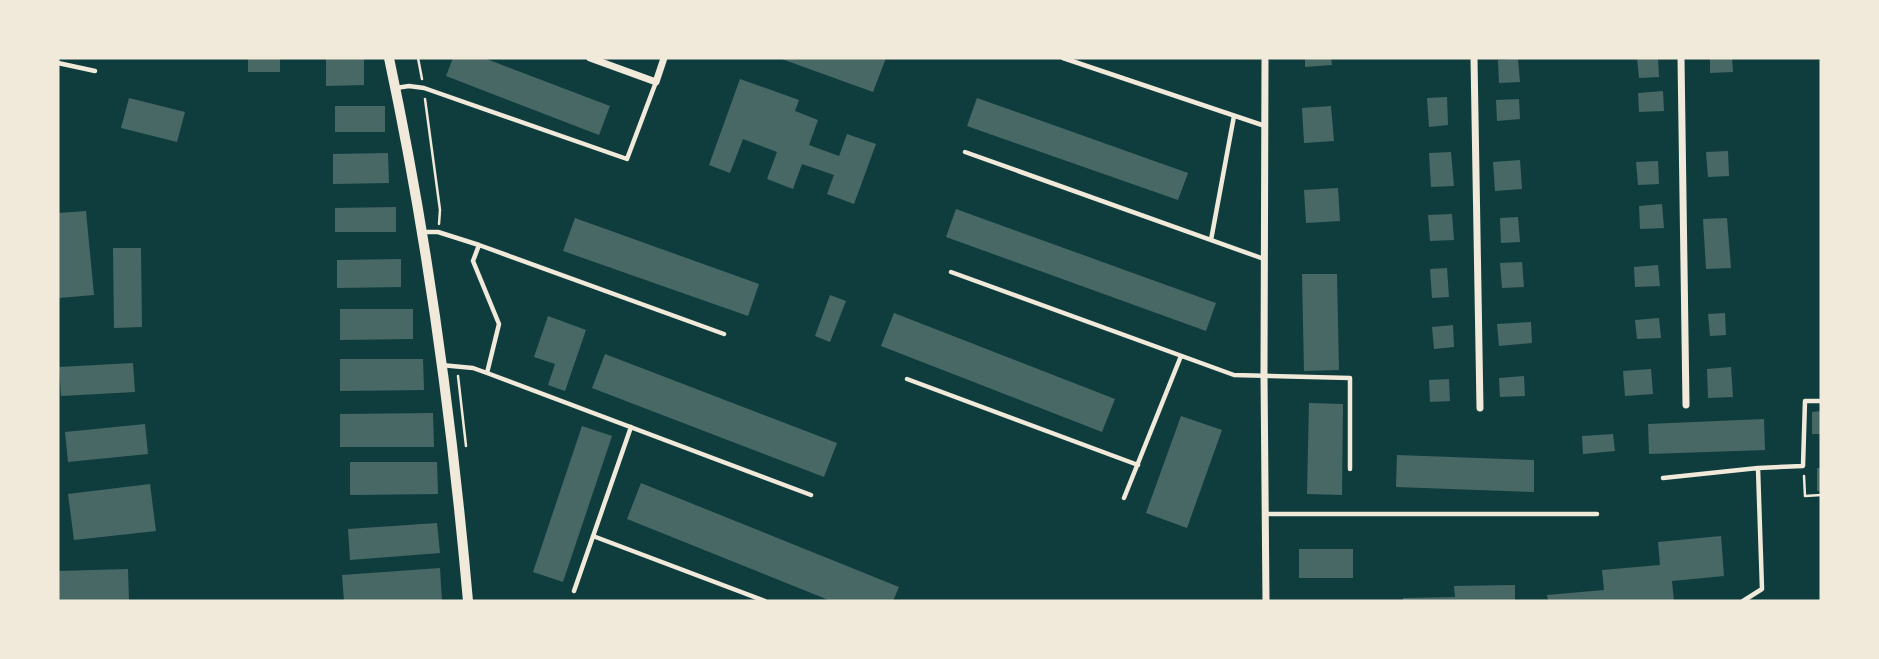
<svg xmlns="http://www.w3.org/2000/svg" width="1879" height="659" font-family="Inter,sans-serif">
  <style>
    .building { fill: #486865 }
    .lines { fill: none; stroke-linecap: round; stroke-linejoin: round }
    .path { stroke: #f1e9da; stroke-width: 2.5 }
    .service { stroke: #f1e9da; stroke-width: 4.5 }
    .minor { stroke: #f1e9da; stroke-width: 7 }
    .tertiary { stroke: #f1e9da; stroke-width: 10 }
  </style>
  <rect width="100%" height="100%" fill="#0f3d3e"/>
  <path class="building" d="M248,58H280V72H248Z
    M326,58H364V85L326,86Z
    M453,58H484L610,106L599,135L446,76Z
    M779,58H886L873,92Z
    M1305,58H1331L1332,65L1305,67Z
    M1637,58H1658L1659,77L1639,78Z
    M1710,58H1732L1733,72L1710,73Z
    M1518,59L1520,82L1499,83L1498,60Z
    M740,79L799,100L795,111L818,120L809,145L839,156L847,134L876,144L854,204L827,194L834,175L802,164L793,189L767,179L777,152L743,139L730,173L709,165Z
    M1663,91L1664,111L1639,112L1638,93Z
    M1447,97L1448,125L1429,127L1427,98Z
    M129,98L185,112L177,142L121,128Z
    M977,98L1188,173L1178,200L967,126Z
    M1519,99L1520,119L1497,121L1496,100Z
    M335,106H385V132H335Z
    M1331,106L1334,141L1304,143L1302,108Z
    M1728,151L1729,176L1708,177L1706,152Z
    M1451,152L1454,186L1431,187L1429,153Z
    M388,153L389,183L333,184V154Z
    M1520,160L1522,189L1495,191L1493,162Z
    M1658,161L1659,184L1638,185L1636,162Z
    M1338,188L1340,221L1306,223L1304,190Z
    M1662,204L1664,228L1640,229L1639,206Z
    M396,207V232H335V208Z
    M956,209L1216,303L1206,331L946,237Z
    M86,211L94,295L59,298L58,213Z
    M1452,214L1454,240L1430,241L1428,215Z
    M1518,217L1520,242L1501,243L1500,218Z
    M575,218L759,284L748,316L563,251Z
    M1727,218L1731,268L1706,269L1703,219Z
    M113,248H141L142,327L114,328Z
    M401,259V287L337,288V260Z
    M1522,262L1524,287L1502,288L1500,263Z
    M1658,265L1660,286L1635,287L1634,267Z
    M1447,268L1449,297L1432,298L1430,269Z
    M1302,274H1337L1339,370L1304,371Z
    M830,295L846,301L830,342L815,336Z
    M340,309H413V339L340,340Z
    M894,313L1115,399L1102,432L881,346Z
    M1725,313L1726,335L1710,336L1708,314Z
    M548,316L586,330L565,391L548,385L555,364L534,357Z
    M1659,318L1661,338L1637,339L1635,320Z
    M1531,322L1532,343L1499,346L1497,324Z
    M1453,325L1454,347L1434,349L1432,327Z
    M605,354L837,443L824,477L592,388Z
    M340,359H423L424,390L340,391Z
    M133,363L135,392L61,396L59,367Z
    M1731,367L1733,397L1708,398L1707,369Z
    M1651,369L1653,394L1625,396L1623,371Z
    M1524,376L1525,396L1500,397L1499,378Z
    M1449,379L1450,401L1430,402L1429,380Z
    M1309,403L1343,404L1342,495L1307,494Z
    M1821,411V434H1812V412Z
    M433,413L434,447H340V414Z
    M1181,416L1222,430L1187,528L1146,513Z
    M1764,419L1765,450L1649,454L1648,424Z
    M145,424L148,454L68,462L65,432Z
    M582,426L612,436L563,582L533,572Z
    M1613,434L1615,451L1583,454L1582,436Z
    M1397,455L1534,460V492L1396,487Z
    M350,462H437L438,494L350,495Z
    M1817,468H1821V491H1817Z
    M641,483L899,587L893,601H831L627,519Z
    M150,484L156,531L74,540L68,494Z
    M437,523L440,553L350,560L348,529Z
    M1721,536L1724,576L1672,581L1674,601H1548L1547,595L1604,590L1602,570L1660,565L1658,542Z
    M1299,549H1353V578H1299Z
    M440,568L442,601H344L342,575Z
    M128,569L129,601H58V571Z
    M1515,585V601H1403V598L1455,597L1454,586Z"/>
  <g class="lines">
    <path class="path" d="M418,58L422,79
      M425,99L440,210L439,224
      M458,376L466,446
      M1804,476L1805,496L1821,495"/>
    <path class="service" d="M1063,58L1265,126
      M58,63L95,71
      M396,88L409,86L424,88L627,159L656,82
      M965,152L1264,259
      M423,232H438L479,245L473,261L499,324L487,373L473,368L441,365
      M1211,240L1234,116
      M479,245L724,334
      M951,272L1234,375L1350,378V469
      M487,373L811,495
      M907,379L1138,465
      M1663,478L1758,468L1803,466L1805,401H1821
      M1124,498L1181,356
      M1265,514H1597
      M593,536L765,601
      M574,591L631,427
      M1743,601L1762,589L1758,468"/>
    <path class="minor" d="M590,58L656,82L664,58
      M1265,58L1264,375L1266,601
      M1474,58L1480,408
      M1681,58L1686,405"/>
    <path class="tertiary" d="M389,58C427,236 452,420 468,601"/>
  </g>
  <rect width="1879" height="659" fill="none" stroke="#f1e9da" stroke-width="119"/>
</svg>
